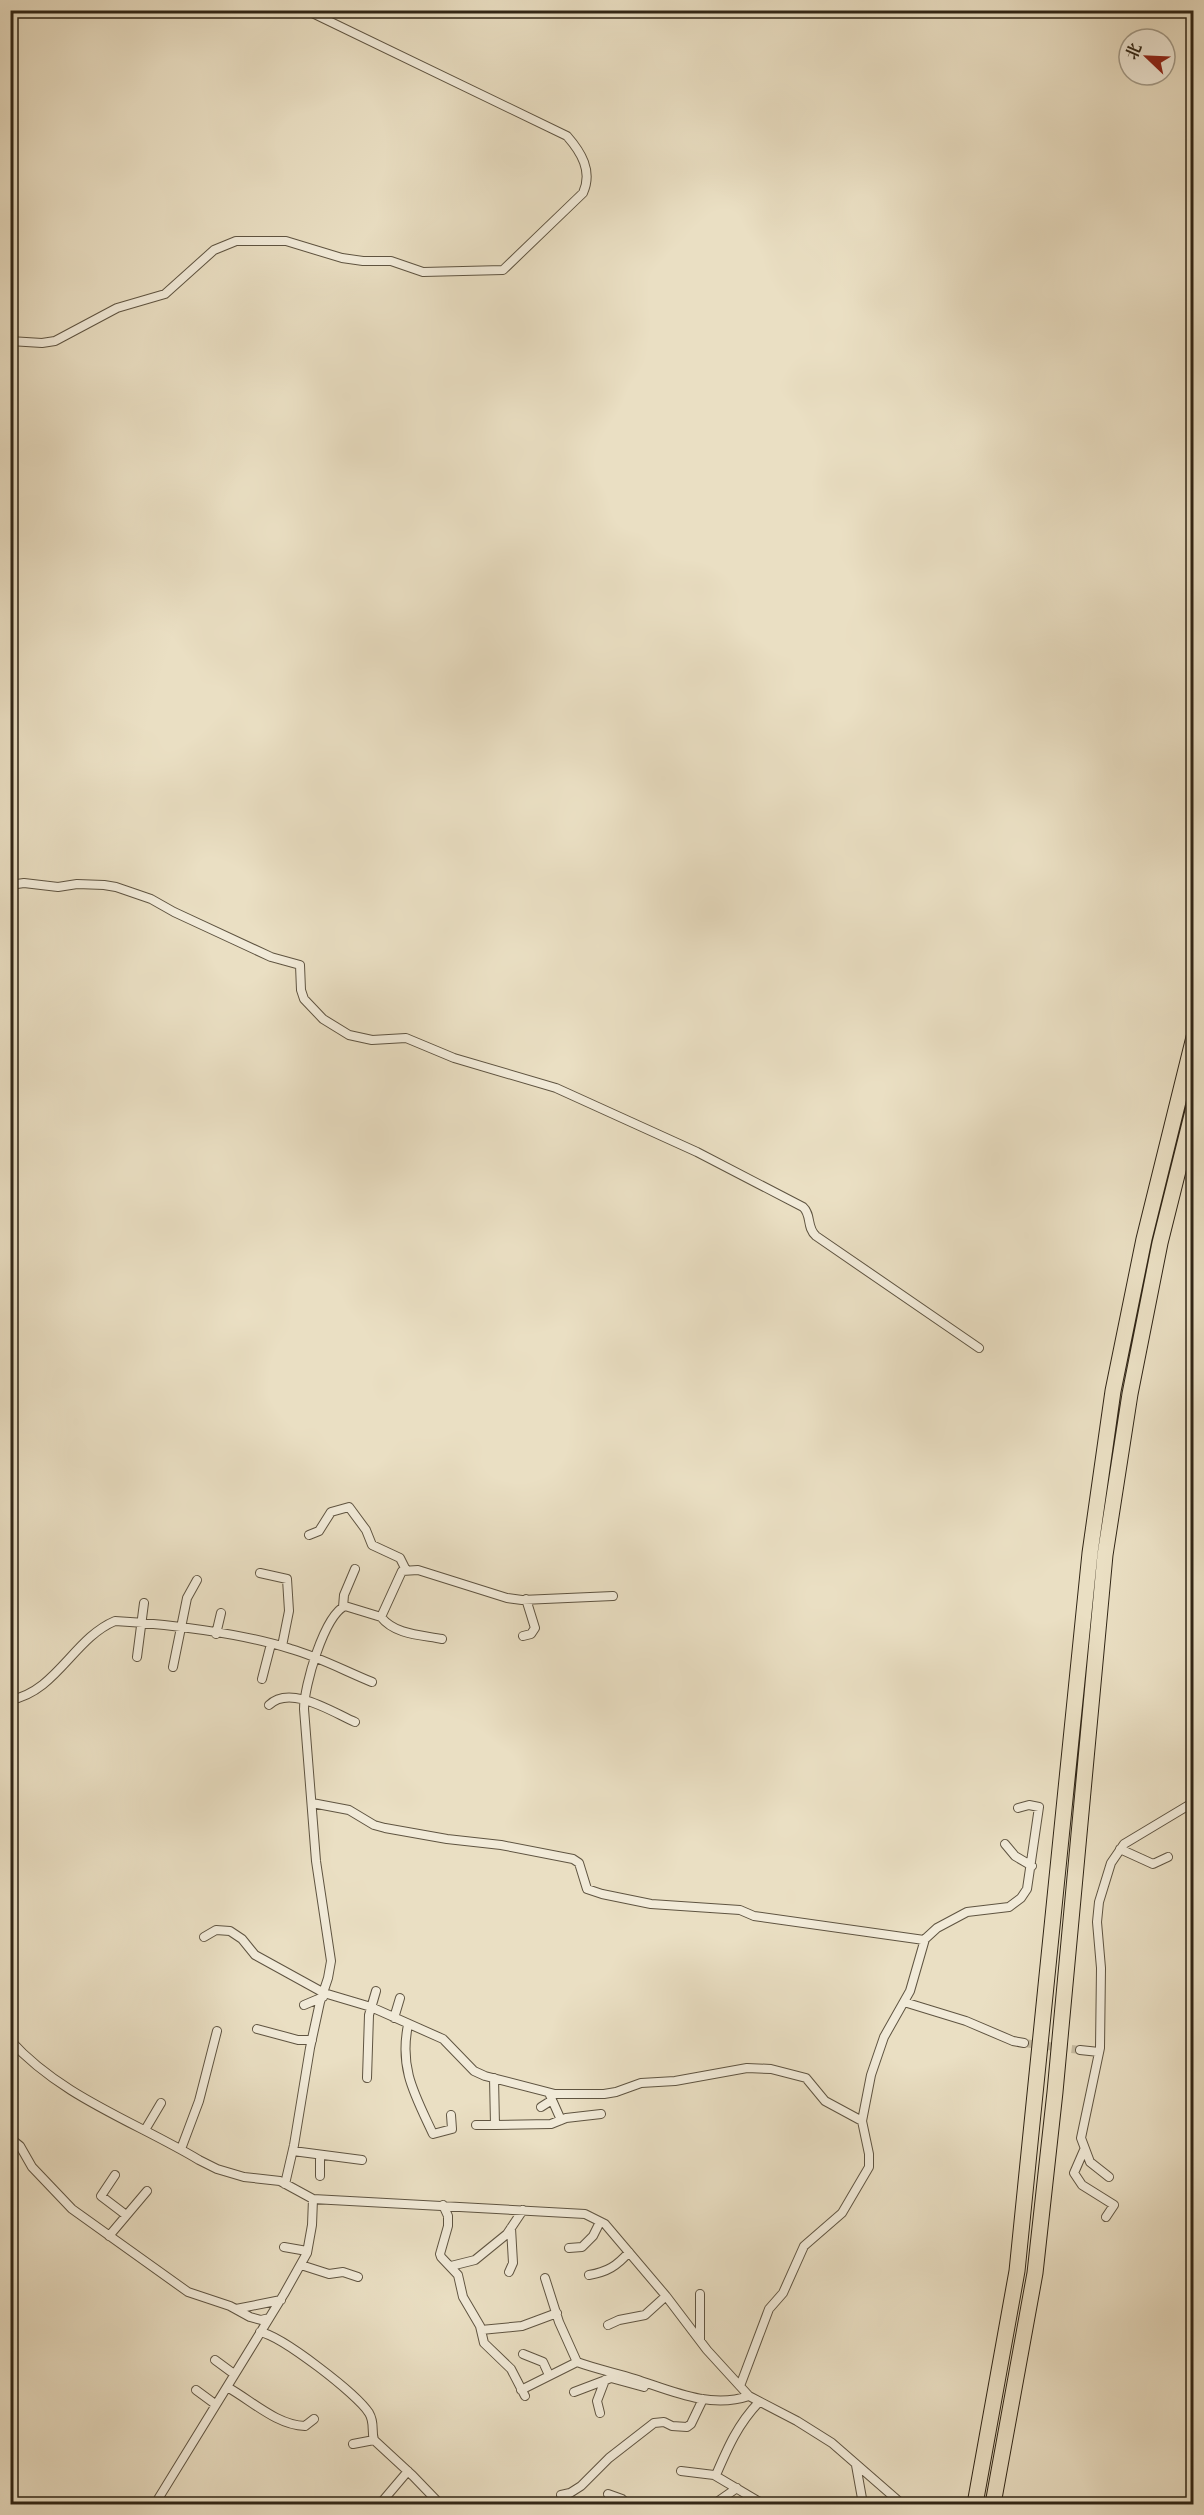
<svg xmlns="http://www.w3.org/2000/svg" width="1204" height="2515" font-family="'IM FELL Double Pica','Noto Serif SC',serif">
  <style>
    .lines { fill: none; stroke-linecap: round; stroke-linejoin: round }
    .minor-tunnel { stroke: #c5baa0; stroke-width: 8; stroke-dasharray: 8 4; stroke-linecap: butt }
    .minor-casing { stroke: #5f5441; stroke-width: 10 }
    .motorway-casing { stroke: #312616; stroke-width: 17 }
    .minor { stroke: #f1ead8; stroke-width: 8 }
    .motorway { stroke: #eadfc3; stroke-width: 15 }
  </style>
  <rect width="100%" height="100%" fill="#eadfc3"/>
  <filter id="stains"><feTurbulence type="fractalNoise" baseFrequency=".00333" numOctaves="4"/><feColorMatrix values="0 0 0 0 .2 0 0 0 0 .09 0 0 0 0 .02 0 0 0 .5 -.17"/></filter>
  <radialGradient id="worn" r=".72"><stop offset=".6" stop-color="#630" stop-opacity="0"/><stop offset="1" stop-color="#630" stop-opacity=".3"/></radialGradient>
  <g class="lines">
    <path class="minor-tunnel" d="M1024,2043L1080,2050"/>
    <defs>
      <path id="minor" d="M10,341L42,343L55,341L117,308L165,294L214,250L236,241H286L342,258L363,261H391L423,272L503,270L583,193C593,171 581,152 567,136L306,10
        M10,885L24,883L58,887L77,884L104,885L116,887L151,899L174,912L271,957L300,965L301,990L304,999L323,1019L349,1035L372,1040L406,1038L454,1058L556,1088L697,1152L803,1207C812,1215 806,1227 816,1236L979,1348
        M309,1535L319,1531L331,1512L349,1507L366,1530L372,1545L400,1558L406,1570
        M260,1573L287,1579L289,1611L282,1646
        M343,1607L344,1595L355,1569
        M381,1617C395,1635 422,1635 442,1639
        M216,1634L221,1613
        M523,1636L531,1634L535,1628L526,1599
        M137,1657L144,1603
        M173,1667L187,1598L197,1580
        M262,1679L271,1644
        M10,1700C56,1692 74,1638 115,1621C167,1624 241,1633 291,1649C319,1657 345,1671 372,1682
        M269,1705C290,1684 332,1712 355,1722
        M312,1803L349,1810L374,1825L385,1828L447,1839L501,1845L573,1859L579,1863L587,1889L602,1894L651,1904L740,1910L754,1916L924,1940
        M1005,1844L1015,1856L1032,1866
        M1120,1849L1153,1864L1168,1857
        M204,1937L216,1930L230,1931L242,1939L255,1955L324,1993L371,2007L443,2039L474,2071L485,2076L555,2094H604L616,2092L641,2083L675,2081L747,2068L771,2069L806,2078L825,2101L862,2121
        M904,2002L966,2021L1013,2041L1024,2043
        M304,2005L323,1997
        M394,2018L400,1998
        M408,2025C399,2069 415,2095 433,2134L452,2129L451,2115
        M257,2029L298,2040H312
        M10,2040C61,2097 136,2122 199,2160L217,2169L244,2177L280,2181L313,2199L585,2214L605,2224L666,2296L707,2350L749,2396L797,2421L832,2443L902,2504
        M1080,2050L1099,2052
        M367,2078L369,2015L376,1991
        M494,2078L495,2125L551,2124L566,2118L601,2114
        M549,2093L561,2120
        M541,2107L552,2100
        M476,2125H495
        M145,2130L161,2103
        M10,2138L20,2146L32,2167L72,2209L188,2292L230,2306L250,2317L261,2320L269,2318
        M181,2149L199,2101L217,2031
        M1084,2150L1074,2173L1082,2185L1114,2205L1106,2217
        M293,2151L362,2160
        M320,2155V2176
        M115,2175L101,2196L126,2215
        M1109,2177L1090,2162L1081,2138L1100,2048L1101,1968L1097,1922L1099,1902L1111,1863L1124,1844L1194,1802
        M285,2184L294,2145L310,2048L320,2002L328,1978L331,1961L316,1861L304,1709C304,1686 324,1616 345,1606L381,1617L402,1571L418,1570L507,1598L522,1600L613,1596
        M443,2205L448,2216V2226L440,2254L441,2257L458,2275L463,2297L480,2326L484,2343L511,2369L525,2396
        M109,2236L147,2191
        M284,2247L307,2251
        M569,2248L582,2247L593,2236L600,2222
        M301,2265L329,2274L343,2272L358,2277
        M451,2266L475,2260L507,2234L523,2210
        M509,2272L513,2263L511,2228
        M589,2275C607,2272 617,2266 629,2252
        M545,2278L559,2322L577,2362C596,2369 616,2373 635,2379C672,2391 710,2409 749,2396
        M236,2309L281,2300
        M608,2325L619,2320L645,2315L666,2296
        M481,2330L522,2326L557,2313
        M260,2332C282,2336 357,2394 369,2413C375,2423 371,2430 374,2440L413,2476L440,2504
        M700,2340V2294
        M523,2354L543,2362L549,2375
        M215,2360L234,2374
        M740,2386L769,2309L783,2293L804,2246L842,2213L869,2167V2154L862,2121L871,2075L884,2037L910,1991L925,1939L937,1928L967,1912L1009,1907L1021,1898L1027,1889L1039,1807L1029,1805L1018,1808
        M227,2387C251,2400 276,2425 305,2426L314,2419
        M196,2390L215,2404
        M521,2390L577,2362
        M574,2392L611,2378L644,2387
        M600,2413L597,2401L605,2380
        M353,2444L374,2440
        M856,2465L863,2504
        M681,2471L714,2475L763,2504
        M716,2475C728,2447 738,2424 759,2402
        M608,2494L622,2499L628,2504
        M561,2495L570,2493L581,2486L609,2458L654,2423L664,2422L672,2426L687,2427L691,2424L703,2399
        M155,2504L284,2294L307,2253L312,2225L313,2199
        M380,2504L408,2471
        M714,2504L737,2488"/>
      <path id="motorway" d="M975,2504L1017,2271L1090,1553L1113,1391L1144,1239L1194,1037
        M993,2504L1035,2273L1055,2092L1105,1555L1130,1394L1160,1243L1194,1107"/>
    </defs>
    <use href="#minor" class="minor-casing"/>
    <use href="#motorway" class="motorway-casing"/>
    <use href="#minor" class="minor"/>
    <use href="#motorway" class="motorway"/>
  </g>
  <rect width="1204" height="2515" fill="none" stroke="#eadfc3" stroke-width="36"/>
  <rect x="12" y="12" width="1180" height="2491" fill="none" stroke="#312616" stroke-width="3"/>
  <rect x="18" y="18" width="1168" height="2479" fill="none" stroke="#312616" stroke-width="1.5"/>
  <g transform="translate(1147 57) rotate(293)"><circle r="28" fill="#f1ead8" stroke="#a49c8a" stroke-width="1.5"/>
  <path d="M0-4.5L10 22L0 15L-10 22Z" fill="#8f2418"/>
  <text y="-9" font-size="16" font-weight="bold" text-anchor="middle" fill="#312616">北</text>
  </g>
  <rect width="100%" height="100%" filter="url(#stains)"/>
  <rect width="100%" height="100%" fill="url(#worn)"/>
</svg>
